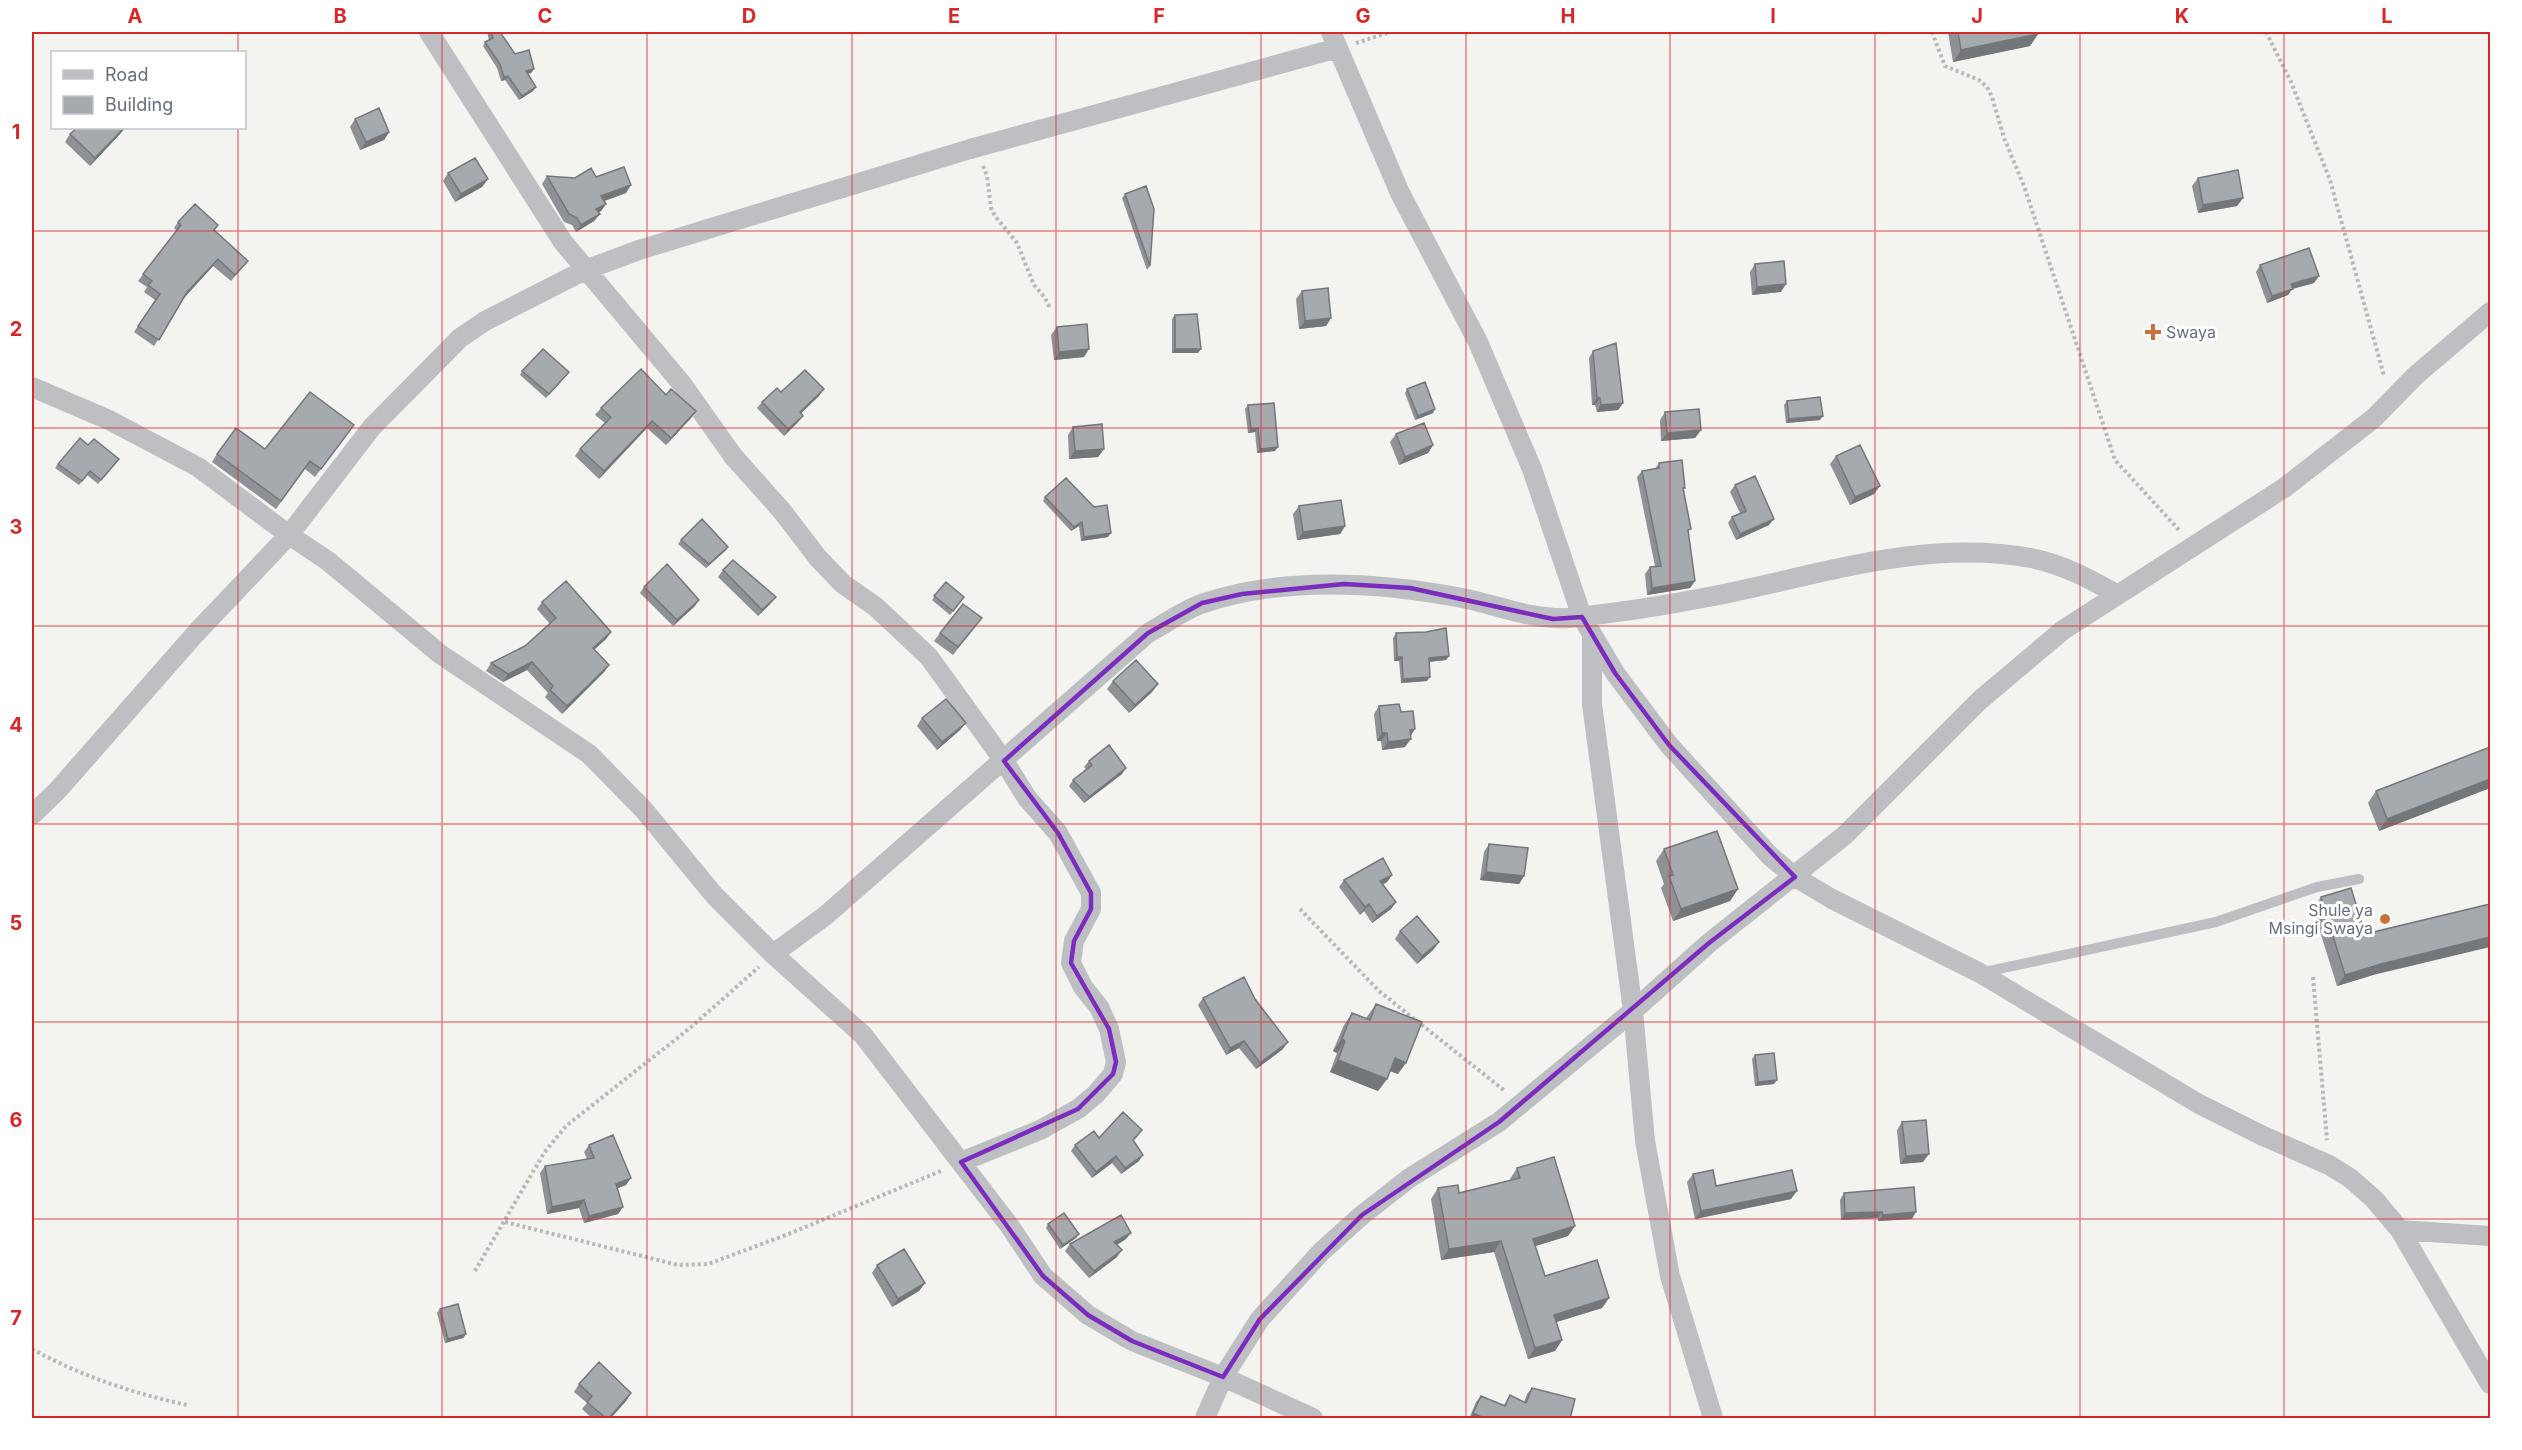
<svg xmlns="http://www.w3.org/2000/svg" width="2522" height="1450" font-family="Inter,sans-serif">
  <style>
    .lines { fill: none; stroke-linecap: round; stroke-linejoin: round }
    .path { stroke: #b6b8ba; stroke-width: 4; stroke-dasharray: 3 3; stroke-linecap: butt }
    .service { stroke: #bdbfc3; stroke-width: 10 }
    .minor { stroke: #bdbfc3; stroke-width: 20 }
    .wall { fill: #8e9296 }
    .shaded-wall { fill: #74777a }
    .building { fill: #a5aaaf; stroke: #74777a; stroke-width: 1.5 }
    .marked { fill: none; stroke: #7b2cbf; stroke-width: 4.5; stroke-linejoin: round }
    .grid { fill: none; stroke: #d62828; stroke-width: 1.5; stroke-opacity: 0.55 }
    .poi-dot { fill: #ca7139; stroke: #fff; stroke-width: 2 }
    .labels { text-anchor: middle; stroke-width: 6; stroke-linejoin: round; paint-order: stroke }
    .poi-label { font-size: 16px; fill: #666f7d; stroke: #fff; text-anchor: start }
    .neatline { fill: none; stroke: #d62828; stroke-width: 2 }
    .grid-label { font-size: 20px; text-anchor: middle; font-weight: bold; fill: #d62828 }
  </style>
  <rect width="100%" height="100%" fill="#f3f3f0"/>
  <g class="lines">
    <path class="path" d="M1932,32L1945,66L1979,80L1987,87L1992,97L2004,138L2024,186L2115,460L2179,530
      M2266,32L2291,82L2330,180L2384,376
      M1356,43L1390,32
      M983,166L987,176L991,208L995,216L1017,243L1034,285L1045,298L1050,308
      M1300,909L1379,991L1505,1091
      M2313,977L2327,1140
      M505,1222L678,1265L708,1264L786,1235L941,1171
      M475,1271L544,1153L566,1126L690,1028L759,967
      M32,1349C81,1376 132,1393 187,1405"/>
    <path class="service" d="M1980,973L2216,922L2317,887L2359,879"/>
    <path class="minor" d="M429,32L563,242L682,384L733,456L782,511L818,558L843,584L876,607L929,657L1004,761L1027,798L1058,833L1091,893V909L1074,941L1071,963L1083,987L1099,1007L1109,1029L1116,1062L1113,1074L1096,1094L1078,1109L1040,1130L961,1162
      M1331,32L1400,193L1478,342L1532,469L1582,617L1615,673L1669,745L1770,856L1795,877L1832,899L1980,973L2199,1104L2261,1135L2329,1165L2350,1178L2374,1199L2400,1230L2490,1384
      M32,387L109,420L198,467L289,535L328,561L440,654L589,754L644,810L714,895L773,954L863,1035L1009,1225L1043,1276L1088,1315L1132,1341L1223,1377L1313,1418
      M1592,635V704L1633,1011L1645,1141L1670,1276L1713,1418
      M32,815L57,791L196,633L289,535L372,427L460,338L485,321L585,270L639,250L970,149L1338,48
      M773,954L825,916L1148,633C1165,624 1185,609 1204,603C1286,576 1378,582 1462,598C1498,605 1531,620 1569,618C1615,613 1663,606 1708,597C1814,577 1921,538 2031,558C2062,564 2090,579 2118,595
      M2400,1230L2490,1236
      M1205,1418L1223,1377L1260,1319L1321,1252L1362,1215L1408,1179L1499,1122L1633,1011L1709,943L1845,835L1980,700L2063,630L2284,488L2374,418L2415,376L2490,312"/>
  </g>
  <path class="wall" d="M487,32H500L515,54L534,69L531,73L527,74L536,87L533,91L519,100L505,80L501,81L497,68L483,46L485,42L489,40Z
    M1948,32H2038V34L2030,46L1953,62Z
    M355,119L389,132L384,140L360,150L350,127Z
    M125,128L120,134L90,166L65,142L70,134Z
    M448,173L488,179L482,187L455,202L443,181Z
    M547,176L575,178L596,177L626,193L604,201L606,204L601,211L598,212L600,214L594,221L576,232L572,225L564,222L542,184Z
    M2198,178L2243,198L2237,206L2198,213L2192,186Z
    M1125,194L1150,266L1147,270L1122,198Z
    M178,222L218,225L214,231L243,267L231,281L213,266L185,297L154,346L134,332L155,300L144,292L147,287L138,281L177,231L174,228Z
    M1755,264L1781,292L1752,295L1750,272Z
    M2260,265L2314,283L2292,289L2288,295L2267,303L2256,272Z
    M1302,291L1331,318L1326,326L1299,329L1296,299Z
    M1175,315L1198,353H1172V319Z
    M1057,327L1084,357L1054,360L1051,335Z
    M1593,351L1623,403L1618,410L1597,412L1595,405H1592L1589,358Z
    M522,371L566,376L546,398L520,375Z
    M1407,389L1433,413L1415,420L1405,393Z
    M781,392L819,396L801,413L803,416L798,422L784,436L757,408L762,402Z
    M666,395L696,411L691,418L666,445L647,428L599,479L575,456L580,449L605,423L595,415L601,408Z
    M1787,401L1820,420L1786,423L1784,405Z
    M1248,405L1275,451L1257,453L1255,432L1248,433L1245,409Z
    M1665,412L1701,430L1695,438L1661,441L1660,420Z
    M354,425L315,477L305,469L276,509L212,462L217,454L265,449Z
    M1073,427L1104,449L1098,457L1069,459L1068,435Z
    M1396,434L1433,445L1428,453L1399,465L1390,442Z
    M88,445L116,463L98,484L87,475L79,485L55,468L58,464Z
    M1836,456L1874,494L1850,505L1830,464Z
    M1659,463L1683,490L1695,581L1690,588L1647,595L1645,574L1650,567L1655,566L1637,477L1642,471L1655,469Z
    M1735,485L1769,525L1736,540L1728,523L1732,517L1740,513L1730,492Z
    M1045,497L1094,507L1108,537L1081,541L1079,526L1071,531L1043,501Z
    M1299,506L1345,526L1340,534L1297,540L1293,514Z
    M681,540L728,547L725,551L706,568L678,544Z
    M723,570L776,597L771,603L758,616L718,577Z
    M946,582L961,601L950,615L932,600Z
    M644,587L695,606L673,626L640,593Z
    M542,602L611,632L606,639L594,650L609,665L604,672L562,714L545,697L548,693L527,670L503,682L486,671L491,663L525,646L550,624L537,609Z
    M976,626L953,655L934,641L940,633Z
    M1396,633L1449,656L1446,660L1429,662L1427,681L1401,683L1399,661H1394L1393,638Z
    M1113,681L1158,684L1152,692L1129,713L1107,689Z
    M1379,706L1401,712L1411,736L1405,747L1382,750L1381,741H1377L1374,714Z
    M922,718L966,723L960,730L937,750L917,726Z
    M2490,747V788L2379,831L2368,803L2376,791Z
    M1089,761L1122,774L1084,803L1069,786L1073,780L1086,769L1084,767Z
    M1489,844L1524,876L1519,884L1480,880L1484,852Z
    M1664,849L1738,889L1730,901L1673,921L1661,888L1664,884L1656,861Z
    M1392,875L1387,882L1383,885L1396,902L1391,909L1372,923L1364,911L1360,915L1339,887L1344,880Z
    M2321,897L2365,934L2373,975L2337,986L2313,909Z
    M1400,931L1439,942L1433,950L1417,964L1395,939Z
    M1203,998L1255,999L1283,1049L1256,1069L1239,1048L1226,1055L1198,1005Z
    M1376,1004L1398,1074L1390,1071L1387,1079L1378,1091L1330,1072L1337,1053L1333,1051L1344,1025L1352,1013L1366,1018Z
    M1755,1055L1774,1084L1755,1086L1752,1059Z
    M1902,1122L1923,1162L1900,1164L1897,1130Z
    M1138,1136L1133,1141L1139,1161L1121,1174L1112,1163L1092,1178L1071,1151L1075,1145L1099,1138Z
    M589,1145L626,1185L617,1188L623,1207L618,1214L584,1223L579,1208L547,1214L540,1173L545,1166L587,1159L584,1152Z
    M1517,1168L1575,1226L1568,1236L1535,1246L1545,1276L1609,1298L1602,1308L1556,1322L1562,1340L1555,1351L1528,1359L1494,1252L1441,1260L1431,1199L1438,1188L1459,1193L1511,1181L1510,1179Z
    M1693,1174L1716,1186L1791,1199L1695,1219L1687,1182Z
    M1844,1193L1912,1219L1878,1221V1218L1841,1220L1840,1200Z
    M1048,1224L1079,1234L1076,1238L1060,1249L1046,1228Z
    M1126,1239L1117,1245V1257L1089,1278L1065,1251L1070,1244Z
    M877,1265L925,1283L919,1291L892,1307L872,1273Z
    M440,1309L466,1334L463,1338L445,1343L437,1313Z
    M579,1384L631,1393L626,1401L610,1419H593L582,1409L587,1403L574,1392Z
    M1532,1388L1570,1419H1469L1476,1402L1481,1396L1504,1405L1510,1395L1524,1402L1527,1394Z"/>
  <path class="shaded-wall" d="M2038,34L2030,46L1953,62L1961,50Z
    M534,69L531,73L523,75L526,71Z
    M508,76L505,80L501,81L504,77Z
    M536,87L533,91L519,100L522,96Z
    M125,128L120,134L90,166L95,158Z
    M389,132L384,140L360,150L366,142Z
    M488,179L482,187L455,202L461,194Z
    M631,185L626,193L596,204L601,196Z
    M2243,198L2237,206L2198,213L2203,205Z
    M606,204L601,211L591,216L596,209Z
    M600,214L594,221L576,232L581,225Z
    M218,259L213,266L183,299L187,292Z
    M2319,276L2314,283L2292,289L2288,295L2267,303L2272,296L2291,284Z
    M1786,284L1781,292L1752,295L1757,287Z
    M1331,318L1326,326L1299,329L1305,321Z
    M1089,349L1084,357L1054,360L1059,352Z
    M1175,349H1201L1198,353H1172Z
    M824,389L819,396L795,419L800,412Z
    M1597,398H1600L1595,405H1592Z
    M1623,403L1618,410L1597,412L1601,405Z
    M1435,409L1433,413L1415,420L1418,416Z
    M696,411L691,418L666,445L671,438Z
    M803,416L798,422L784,436L788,429Z
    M1823,416L1820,420L1786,423L1789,419Z
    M652,421L647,428L599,479L604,471Z
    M1258,428L1255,432L1248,433L1251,429Z
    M1701,430L1695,438L1661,441L1667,433Z
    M1433,445L1428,453L1399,465L1405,457Z
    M1278,447L1275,451L1257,453L1260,449Z
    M1104,449L1098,457L1069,459L1075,451Z
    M1880,486L1874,494L1850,505L1855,497Z
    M1774,519L1769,525L1736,540L1740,534Z
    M1082,522L1079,526L1071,531L1074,527Z
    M1345,526L1340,534L1297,540L1303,532Z
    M1111,533L1108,537L1081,541L1084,537Z
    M728,547L725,551L706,568L709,564Z
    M1695,581L1690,588L1647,595L1652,588Z
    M776,597L771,603L758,616L762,610Z
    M699,600L695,606L673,626L677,620Z
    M611,632L606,639L588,655L593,648Z
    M1449,656L1446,660L1426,662L1429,658Z
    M1397,657H1402L1399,661H1394Z
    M532,662L527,670L503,682L508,674Z
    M609,665L604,672L562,714L567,706Z
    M1430,677L1427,681L1401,683L1403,679Z
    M1158,684L1152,692L1129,713L1135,705Z
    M966,723L960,730L937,750L942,742Z
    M1415,729L1410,737V730Z
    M1382,733H1387L1381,741H1377Z
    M1411,739L1405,747L1382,750L1388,742Z
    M1126,768L1122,774L1084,803L1089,797Z
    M2490,779V788L2379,831L2387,819Z
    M1486,872L1524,876L1519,884L1480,880Z
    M1392,875L1387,882L1375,888L1380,881Z
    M1738,889L1730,901L1673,921L1681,909Z
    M1396,902L1391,909L1372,923L1377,916Z
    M1369,904L1364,911L1360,915L1365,907Z
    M2490,937V947L2373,975L2337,986L2345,975L2381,964Z
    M1439,942L1433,950L1417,964L1422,956Z
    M1342,1039L1345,1041L1337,1053L1333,1051Z
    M1244,1041L1239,1048L1226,1055L1230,1048Z
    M1288,1042L1283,1049L1256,1069L1260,1063Z
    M1395,1058L1406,1063L1398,1074L1387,1070Z
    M1338,1060L1387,1079L1378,1091L1330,1072Z
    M1777,1080L1774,1084L1755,1086L1758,1082Z
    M1929,1154L1923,1162L1900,1164L1906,1156Z
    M1143,1155L1139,1161L1121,1174L1125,1168Z
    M1116,1156L1112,1163L1092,1178L1096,1172Z
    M631,1178L626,1185L611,1191L616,1184Z
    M1797,1191L1791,1199L1695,1219L1701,1211Z
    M584,1200L579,1208L547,1214L552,1207Z
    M623,1207L618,1214L584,1223L589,1216Z
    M1882,1212L1878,1218L1841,1220L1845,1213Z
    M1916,1212L1912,1219L1878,1221L1883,1215Z
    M1575,1226L1568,1236L1526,1249L1533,1239Z
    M1131,1233L1126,1239L1110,1249L1114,1242Z
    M1079,1234L1076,1238L1060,1249L1063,1245Z
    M1501,1241L1494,1252L1441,1260L1449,1249Z
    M1122,1250L1117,1257L1089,1278L1094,1271Z
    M925,1283L919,1291L892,1307L898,1299Z
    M1609,1298L1602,1308L1547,1325L1554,1315Z
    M466,1334L463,1338L445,1343L448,1339Z
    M1562,1340L1555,1351L1528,1359L1535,1348Z
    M631,1393L626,1401L610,1419H608Z
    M1473,1413L1486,1419H1470Z"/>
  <path class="building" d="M491,32H500L515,54L529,50L534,69L526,71L536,87L522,96L508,76L504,77L500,64L485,42L493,38Z
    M1958,32H2038V34L1961,50Z
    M379,108L389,132L366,142L355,119Z
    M77,128H124L95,158L70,134Z
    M475,158L488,179L461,194L448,173Z
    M624,167L631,185L601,196L606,204L596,209L600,214L581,225L577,218L569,214L547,176L575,178L591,168L596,177Z
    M2238,170L2243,198L2203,205L2198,178Z
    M1146,186L1154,209L1150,266L1125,194Z
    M195,204L218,225L214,230L248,261L235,275L218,259L187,292L159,340L138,326L160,294L148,285L152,281L143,274L181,225L178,222Z
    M2309,248L2319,276L2291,284L2293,289L2272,296L2260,265Z
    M1784,261L1786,284L1757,287L1755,264Z
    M1328,288L1331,318L1305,321L1302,291Z
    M1197,314L1201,349H1175V315Z
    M1087,324L1089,349L1059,352L1057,327Z
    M1616,343L1623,403L1601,405L1600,398H1597L1593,351Z
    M543,349L569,372L549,394L522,371Z
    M641,369L666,395L671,389L696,411L671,438L652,421L604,471L580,449L611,417L601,408Z
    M805,370L824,389L800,412L803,416L788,429L762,402L777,388L781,392Z
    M1425,382L1435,409L1418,416L1407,389Z
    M310,392L354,425L321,469L310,461L281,501L217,454L236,428L265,449Z
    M1820,397L1823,416L1789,419L1787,401Z
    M1274,403L1278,447L1260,449L1258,428L1251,429L1248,405Z
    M1699,409L1701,430L1667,433L1665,412Z
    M1424,423L1433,445L1405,457L1396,434Z
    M1102,424L1104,449L1075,451L1073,427Z
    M80,438L88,445L94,439L119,459L101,480L90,471L82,481L58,464Z
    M1860,445L1880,486L1855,497L1836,456Z
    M1682,460L1685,488H1683L1691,529L1688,530L1695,581L1652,588L1650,567L1661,566L1642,471L1659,468V463Z
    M1755,476L1774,519L1740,534L1732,517L1746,511L1735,485Z
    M1066,478L1094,507L1107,505L1111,533L1084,537L1082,522L1074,527L1045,497Z
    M1341,500L1345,526L1303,532L1299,506Z
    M702,519L728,547L709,564L681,540Z
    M733,560L776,597L762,610L723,570Z
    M667,564L699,600L677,620L644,587Z
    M566,581L611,632L593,648L609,665L567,706L550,690L553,686L532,662L508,674L491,663L525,646L556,618L542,602Z
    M946,582L964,597L953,611L934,596Z
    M963,604L982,618L958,647L940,633Z
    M1446,628L1449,656L1429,658L1430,677L1403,679L1402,657H1397L1396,633L1426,632Z
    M1136,660L1158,684L1135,705L1113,681Z
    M946,699L966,723L942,742L922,718Z
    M1399,704L1401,712L1413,711L1415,729L1410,730L1411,739L1388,742L1387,733H1382L1379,706Z
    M1109,745L1126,768L1089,797L1073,780L1092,765L1089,761Z
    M2490,747V779L2387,819L2376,791Z
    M1717,831L1738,889L1681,909L1669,876L1673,875L1664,849Z
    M1489,844L1528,848L1524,876L1486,872Z
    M1383,858L1392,875L1380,881L1396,902L1377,916L1369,904L1365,907L1344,880Z
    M2351,888L2365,934L2490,904V937L2381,964L2345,975L2321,897Z
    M1417,916L1439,942L1422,956L1400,931Z
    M1244,977L1255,999L1288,1042L1260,1063L1244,1041L1230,1048L1203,998Z
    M1376,1004L1422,1022L1406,1063L1395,1058L1387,1079L1338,1060L1345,1041L1342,1039L1352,1013L1370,1020Z
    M1774,1053L1777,1080L1758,1082L1755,1055Z
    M1123,1112L1142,1130L1133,1140L1143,1155L1125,1168L1116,1156L1096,1172L1075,1145L1094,1131L1099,1138Z
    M1926,1120L1929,1154L1906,1156L1902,1122Z
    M613,1135L631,1178L616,1184L623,1207L589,1216L584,1200L552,1207L545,1166L594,1158L589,1145Z
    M1554,1157L1575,1226L1533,1239L1545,1276L1597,1260L1609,1298L1554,1315L1562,1340L1535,1348L1501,1241L1449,1249L1438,1188L1458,1185L1459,1193L1520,1178L1517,1168Z
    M1713,1170L1716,1186L1792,1170L1797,1191L1701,1211L1693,1174Z
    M1914,1187L1916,1212L1883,1215L1882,1212L1845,1213L1844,1193Z
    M1064,1213L1079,1234L1063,1245L1048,1224Z
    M1121,1215L1131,1233L1114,1242L1122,1250L1094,1271L1070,1244Z
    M904,1249L925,1283L898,1299L877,1265Z
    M458,1304L466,1334L448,1339L440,1309Z
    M599,1362L631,1393L608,1419H607L587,1402L592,1396L579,1384Z
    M1532,1388L1575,1399L1570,1419H1486L1473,1413L1481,1396L1505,1406L1510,1395L1526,1403Z"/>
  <path class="marked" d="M1344,584L1410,588L1553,619L1582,617L1615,673L1669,745L1795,877L1709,943L1499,1122L1362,1215L1260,1319L1223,1377L1132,1341L1088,1315L1043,1276L961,1162L1078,1109L1113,1074L1116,1062L1109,1029L1071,963L1074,941L1091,909V893L1058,833L1004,761L1148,633L1202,603L1242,594Z"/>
  <path class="grid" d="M238,32V52M442,32V1418M647,32V1418M852,32V1418M1056,32V1418M1261,32V1418M1466,32V1418M1670,32V1418M1875,32V1418M2080,32V1418M2284,32V1418M238,128V1418M32,231H2490M32,428H2490M32,626H2490M32,824H2490M32,1022H2490M32,1219H2490"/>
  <g class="poi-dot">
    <path d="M2150 323h6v6h6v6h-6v6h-6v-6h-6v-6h6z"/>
    <circle cx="2385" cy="919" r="6"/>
  </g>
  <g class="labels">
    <g class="poi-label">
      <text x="2166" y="338">Swaya</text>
      <text x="2373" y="916" text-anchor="end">Shule ya<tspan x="2373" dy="18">Msingi Swaya</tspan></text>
    </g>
  </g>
  <rect width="2522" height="1450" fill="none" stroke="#ffffff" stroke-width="66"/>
  <rect x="51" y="51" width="195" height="78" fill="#ffffff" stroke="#c2c5cb" stroke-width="1.5"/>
  <rect x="63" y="70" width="30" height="9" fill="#bdbfc3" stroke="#c2c5cb" stroke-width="1.5"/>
  <text x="105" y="81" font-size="18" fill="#666f7d">Road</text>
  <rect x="63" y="96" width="30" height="18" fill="#a5aaaf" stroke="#c2c5cb" stroke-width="1.5"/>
  <text x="105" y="111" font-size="18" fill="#666f7d">Building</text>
  <rect x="33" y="33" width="2456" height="1384" class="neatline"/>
  <g class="grid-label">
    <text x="135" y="23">A</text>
    <text x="340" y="23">B</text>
    <text x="545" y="23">C</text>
    <text x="749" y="23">D</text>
    <text x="954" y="23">E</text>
    <text x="1159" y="23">F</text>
    <text x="1363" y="23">G</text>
    <text x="1568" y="23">H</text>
    <text x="1773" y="23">I</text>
    <text x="1977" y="23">J</text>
    <text x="2182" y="23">K</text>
    <text x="2387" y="23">L</text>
    <text x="16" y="139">1</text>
    <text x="16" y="336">2</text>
    <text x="16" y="534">3</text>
    <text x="16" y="732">4</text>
    <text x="16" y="930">5</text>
    <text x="16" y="1127">6</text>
    <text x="16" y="1325">7</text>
  </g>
</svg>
